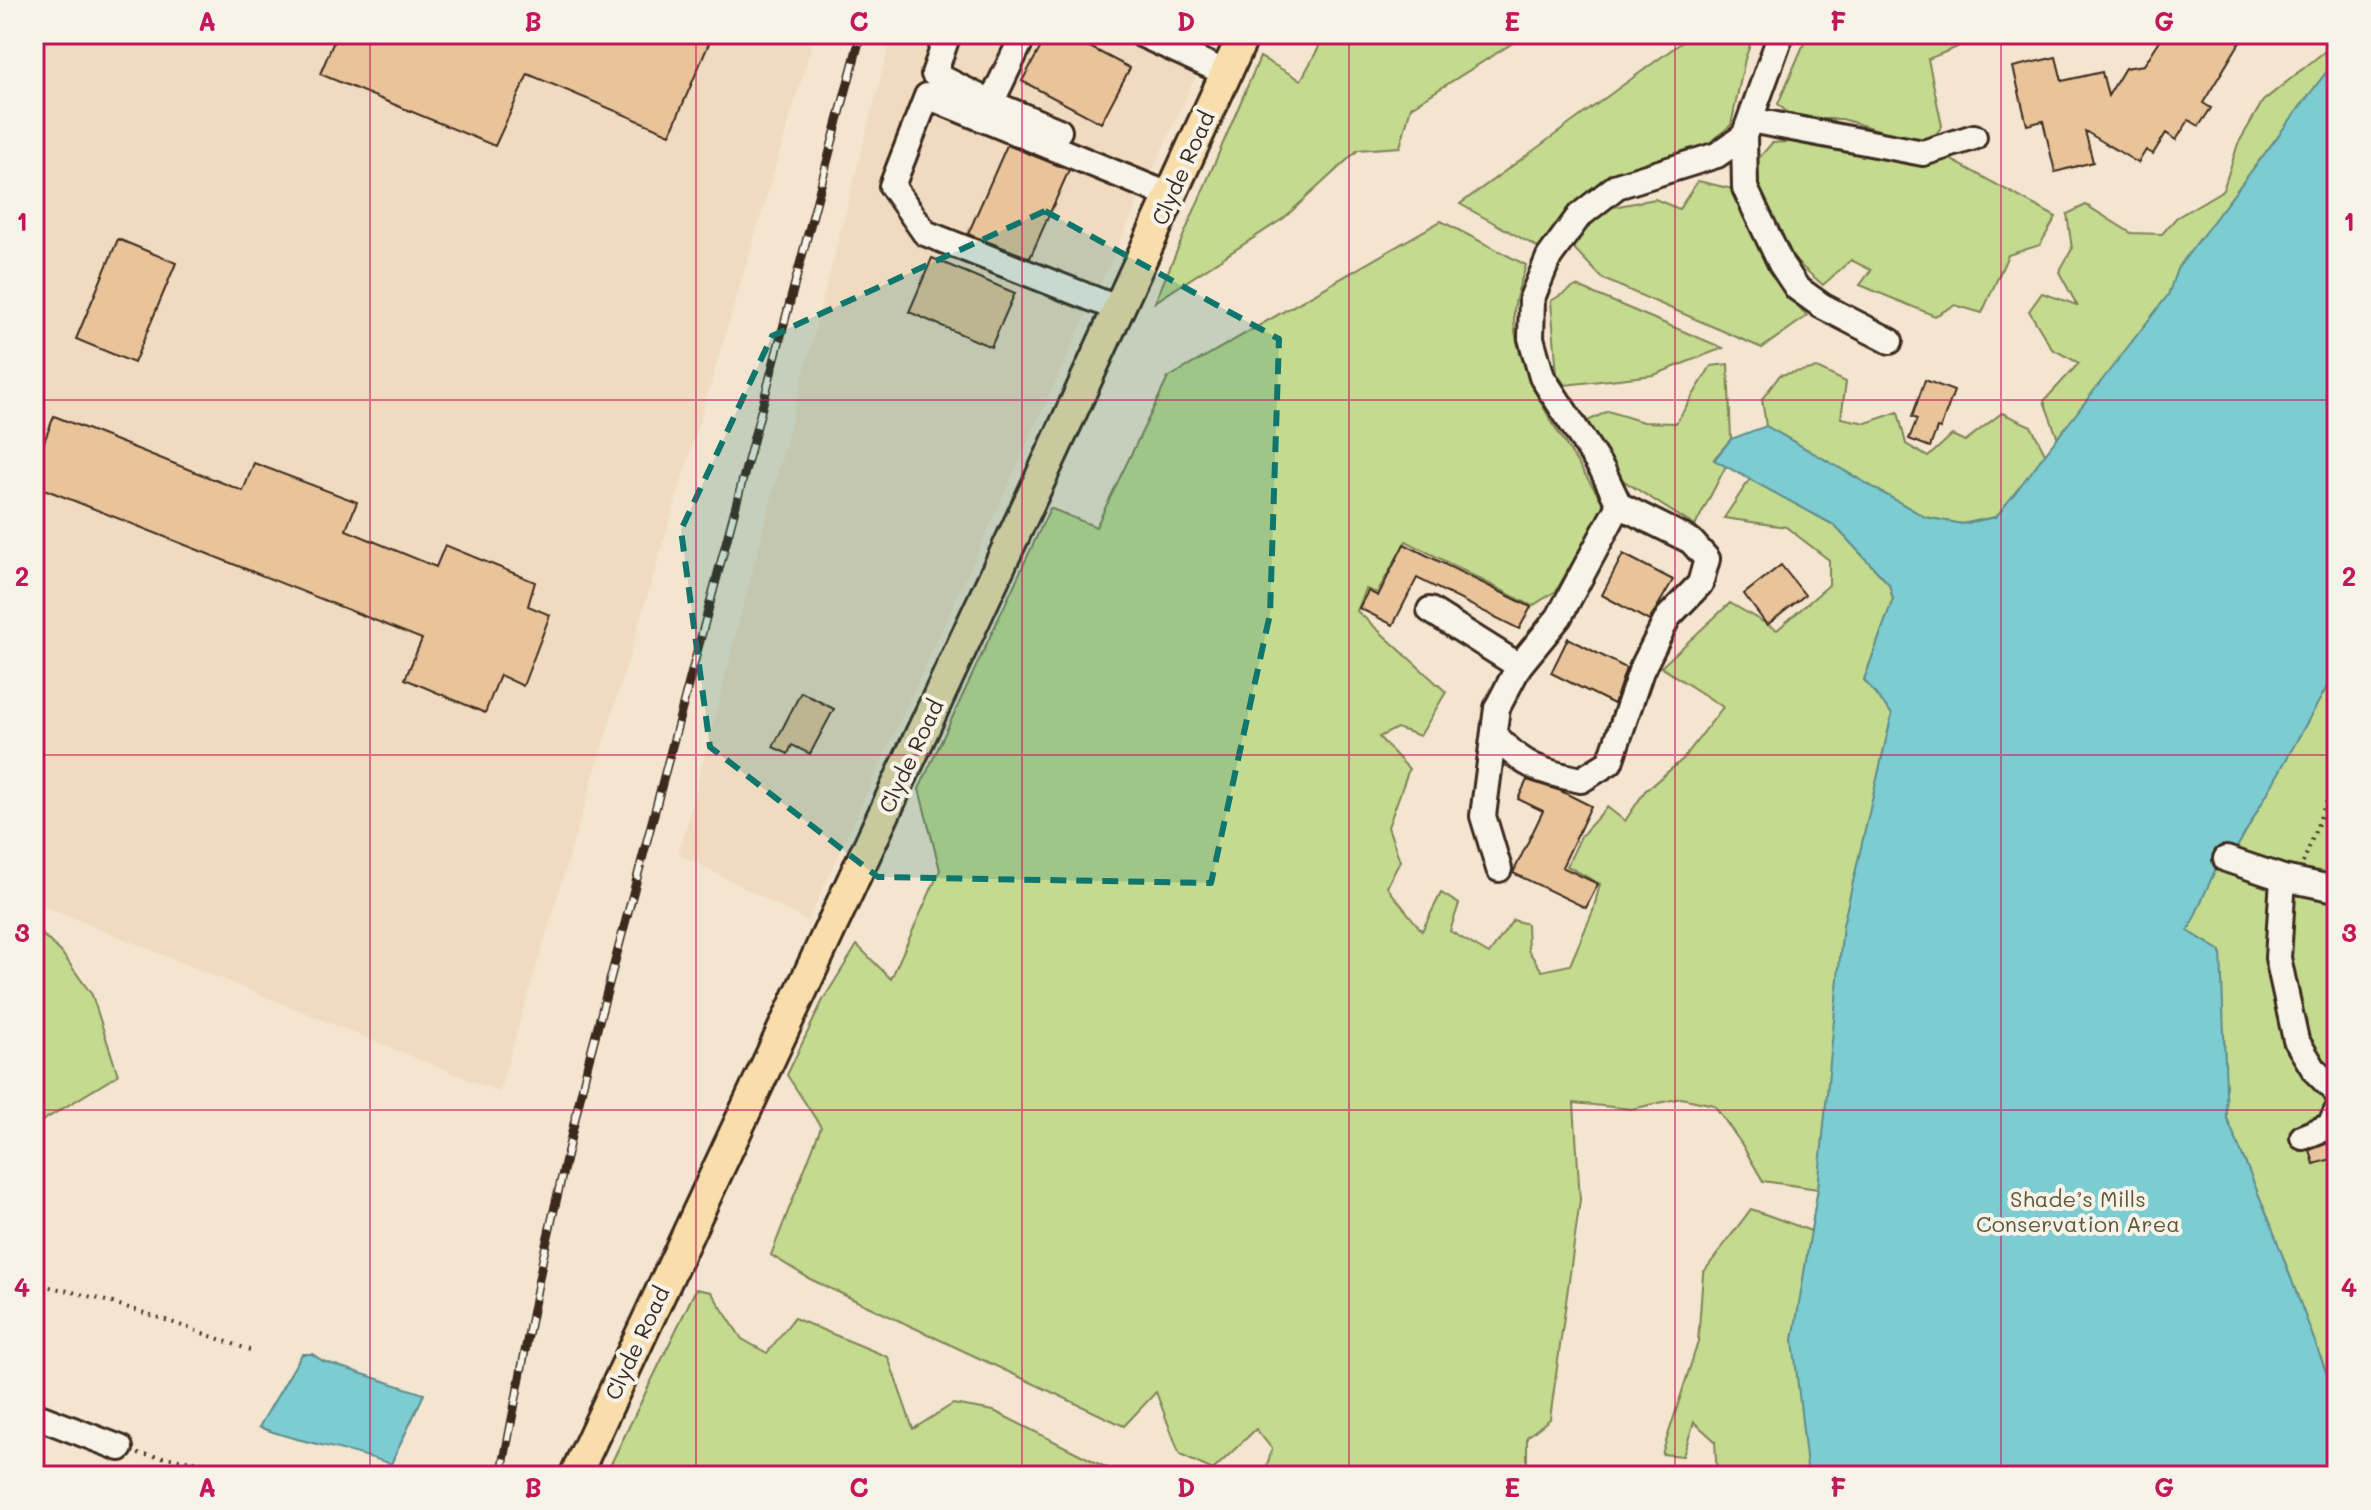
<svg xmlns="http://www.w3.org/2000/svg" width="2371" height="1510" font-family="Mali,sans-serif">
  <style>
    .built { fill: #f0dbc0 }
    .green { fill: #c3da8f; stroke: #7f8256; stroke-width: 2 }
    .water { fill: #7bccd2; stroke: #618b8a; stroke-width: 2 }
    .building { fill: #e9c399; stroke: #3b2a1e; stroke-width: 2 }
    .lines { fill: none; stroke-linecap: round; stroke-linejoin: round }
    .minor-casing { stroke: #3b2a1e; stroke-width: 30 }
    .major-casing { stroke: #3b2a1e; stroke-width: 36 }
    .path { stroke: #3b2a1e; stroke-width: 4; stroke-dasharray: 2 6; stroke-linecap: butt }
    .minor { stroke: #f7f3e8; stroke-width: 24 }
    .major { stroke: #f9deab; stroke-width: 30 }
    .rail-casing { stroke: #3b2a1e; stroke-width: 9 }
    .rail { stroke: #f7f3e8; stroke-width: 6; stroke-dasharray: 18; stroke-linecap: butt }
    .marked { fill: #0f766e; fill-opacity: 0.2; stroke: #0f766e; stroke-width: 6; stroke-dasharray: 16 10; stroke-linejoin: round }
    .grid { fill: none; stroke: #c2185b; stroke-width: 2; stroke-opacity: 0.55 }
    .labels { text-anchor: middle; stroke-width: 8; stroke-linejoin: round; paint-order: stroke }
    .street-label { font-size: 22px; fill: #3b2a1e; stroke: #f7f3e8 }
    .park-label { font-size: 22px; fill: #5d563a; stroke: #f7f3e8 }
    .neatline { fill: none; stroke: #c2185b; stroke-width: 3 }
    .grid-label { font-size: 26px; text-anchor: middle; font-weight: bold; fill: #c2185b }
  </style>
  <rect width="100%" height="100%" fill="#f3e5d0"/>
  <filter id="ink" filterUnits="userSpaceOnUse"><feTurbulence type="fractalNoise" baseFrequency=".0125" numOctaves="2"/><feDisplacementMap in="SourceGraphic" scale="16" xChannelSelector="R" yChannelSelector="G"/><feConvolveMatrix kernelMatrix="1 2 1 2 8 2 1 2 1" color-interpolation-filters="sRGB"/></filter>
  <g filter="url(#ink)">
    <path class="built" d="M34,34H815L499,1092L34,902Z
      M892,34H1215L808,921L679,854Z"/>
    <path class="green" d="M1305,34H1527L1411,107L1400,147L1358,150L1284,218L1155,302L1260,57L1301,80L1319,47Z
      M1693,34H1754L1745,59L1731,125L1702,149L1581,201L1539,248L1460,204Z
      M1808,34H1980L1955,48L1928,59L1942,126L1928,145L1842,119H1794L1778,104Z
      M2330,47L2337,48V1476H1717L1715,1441L1694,1422L1683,1456L1662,1454L1698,1342L1703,1273L1751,1209L1811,1231L1818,1189L1763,1181L1741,1143L1714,1105L1681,1098L1632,1109L1574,1103L1580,1200L1550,1419L1527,1437V1476H1264L1272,1449L1256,1429L1213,1470L1180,1455L1156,1392L1124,1426L810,1279L771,1255L821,1127L787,1075L823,1000L857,945L891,979L940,870L919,789L1050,508L1096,527L1168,378L1441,221L1526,265C1522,280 1514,298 1514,313C1512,376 1573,453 1605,506L1556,591L1532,606L1406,541L1377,593L1366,589L1357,611L1446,692L1420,736L1397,728L1379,737L1409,769L1388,827L1400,861L1387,887L1422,931L1441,893L1459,904L1450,931L1489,954L1513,920L1527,924L1528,950L1542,971L1570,965L1593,911L1600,884L1567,866L1581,836L1607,807L1625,821L1645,791L1683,759L1723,707L1661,667L1730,603L1777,630L1829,585V560L1786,527L1724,518L1750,479L1834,525L1889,584L1893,599L1864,680L1995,517L1962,524L1925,517L1766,426L1762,399L1780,375L1817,368L1846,382L1841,418L1866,423L1898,412L1906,444L1928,457L1952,435L1965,441L2002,413L2031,426L2046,455L2058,439L2044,401L2079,363L2052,349L2029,311L2042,293L2077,305L2059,272L2072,249L2067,214L2086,205L2131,233L2162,234L2176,218L2223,190L2238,144L2263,101Z
      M1813,140L1923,165L1950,159L2056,217L2040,245L2008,255L1982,313L1955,305L1935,316L1860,285L1871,270L1851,260L1823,285L1786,253L1759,198L1758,159L1772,143Z
      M1698,181L1733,189L1750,230L1773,277L1807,316L1762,348L1603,279L1570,244L1608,208L1655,199L1679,209Z
      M1576,286L1723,348L1654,375L1565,385L1557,374L1551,301Z
      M1728,364L1731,439L1714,459L1726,466L1695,526L1613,474L1586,422L1608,411L1643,422L1676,423L1711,366Z
      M34,927L61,952L92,995L118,1075L34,1126Z
      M696,1289L711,1292L742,1339L767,1353L794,1318L888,1357L913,1429L953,1404L994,1411L1123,1476H605Z"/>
    <path class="water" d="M2337,58V669L2235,851L2217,866L2188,931L2221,951L2227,1118L2270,1222L2337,1401L2329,1476H1808L1793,1340L1818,1188L1843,925L1892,714L1864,680L1893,599L1889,584L1834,525L1714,460L1731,439L1766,426L1925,517L1962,524L1996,517L2168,295L2177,269Z
      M302,1354H312L323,1361L424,1394L391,1464C347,1448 302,1444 259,1427Z"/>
    <path class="building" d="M337,34H713L670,134L528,74L495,146L320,74Z
      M1048,34H1065L1130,68L1101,123L1022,81Z
      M2164,34H2245L2203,103L2211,108L2199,126L2189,120L2176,140L2166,133L2153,154L2146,150L2138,163L2085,131L2093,162L2055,172L2043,121L2027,125L2013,67L2056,57L2062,81L2102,72L2108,96L2125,68L2144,65Z
      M1007,145L1069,170L1030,258L968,234Z
      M118,239L176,263L134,363L76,339Z
      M932,258L1015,293L991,347L909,312Z
      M1925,380L1954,391L1940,429L1937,428L1930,447L1909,439L1917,419L1912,417Z
      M54,416L243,491L254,463L357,502L346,530L436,567L445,545L535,582L528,606L550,615L523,686L500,675L485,713L405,679L422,639L34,485V468Z
      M1404,544L1531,607L1519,629L1417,578L1393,625L1359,608L1368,591L1378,596Z
      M1623,554L1673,580L1649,621L1602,595Z
      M1781,565L1805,595L1767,625L1744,594Z
      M1568,638L1626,668L1614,704L1551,673Z
      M801,692L834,709L810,754L792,745L788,754L773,747Z
      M1527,780L1561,791L1591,806L1562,867L1598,884L1586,908L1513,873L1543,811L1518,799Z
      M2331,1142L2335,1158L2314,1164L2310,1150Z"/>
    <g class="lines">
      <defs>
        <path id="minor" d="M948,34L934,74L991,103
          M1024,34L991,103L1059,131
          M1141,34L1226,73
          M1750,120L1923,153L1974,137
          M1744,136L1745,188L1781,264L1797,288L1822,306L1890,341
          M1119,309L925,233L892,186L927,96L1171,196
          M1430,610L1519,666
          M1495,735C1522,766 1541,772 1581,780L1610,762L1641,671L1668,617L1700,584L1707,559L1691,541L1619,505L1603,471L1542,377L1531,338L1532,298L1549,257L1579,216L1617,186L1717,155L1744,136L1781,34
          M2226,859L2283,878L2331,888
          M1499,869L1483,816L1497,708L1519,666L1559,617L1619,505
          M2283,878L2278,958L2296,1040L2315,1071L2337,1093
          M2303,1137L2330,1126L2337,1111
          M34,1415L120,1448"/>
        <path id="major" d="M575,1476L1076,402L1244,34"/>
      </defs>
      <use href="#minor" class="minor-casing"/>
      <use href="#major" class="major-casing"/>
      <path class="path" d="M2303,863L2337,774
        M34,1284C109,1297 181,1326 253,1351
        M138,1454L310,1476"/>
      <use href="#minor" class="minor"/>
      <use href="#major" class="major"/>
      <defs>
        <path id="rail" d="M501,1476L543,1258L588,1063L861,34"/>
      </defs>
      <use href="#rail" class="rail-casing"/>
      <use href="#rail" class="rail"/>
    </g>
  </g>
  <path class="marked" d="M1045,211L1279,339L1270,614L1211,883L878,877L710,747L681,530L772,336Z"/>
  <path class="grid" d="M370,34V1476M696,34V1476M1022,34V1476M1349,34V1476M1675,34V1476M2001,34V1476M34,400H2337M34,755H2337M34,1110H2337"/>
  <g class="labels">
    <g class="street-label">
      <text transform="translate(1183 168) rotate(-66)" y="8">Clyde Road</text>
      <text transform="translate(911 756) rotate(-65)" y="8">Clyde Road</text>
      <text transform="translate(637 1343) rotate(-65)" y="8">Clyde Road</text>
    </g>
    <g class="park-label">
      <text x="2078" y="1207">Shade’s Mills<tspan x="2078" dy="25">Conservation Area</tspan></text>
    </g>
  </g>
  <rect width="2371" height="1510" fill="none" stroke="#f7f3e8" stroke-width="88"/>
  <rect x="44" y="44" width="2283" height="1422" class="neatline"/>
  <g class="grid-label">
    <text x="207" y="31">A</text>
    <text x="533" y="31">B</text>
    <text x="859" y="31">C</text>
    <text x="1186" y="31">D</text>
    <text x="1512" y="31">E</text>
    <text x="1838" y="31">F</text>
    <text x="2164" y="31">G</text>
    <text x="22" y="231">1</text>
    <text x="2349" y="231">1</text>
    <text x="22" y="586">2</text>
    <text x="2349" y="586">2</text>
    <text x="22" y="942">3</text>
    <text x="2349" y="942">3</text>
    <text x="22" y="1297">4</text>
    <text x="2349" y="1297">4</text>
    <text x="207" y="1497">A</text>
    <text x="533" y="1497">B</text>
    <text x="859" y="1497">C</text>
    <text x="1186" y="1497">D</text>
    <text x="1512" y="1497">E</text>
    <text x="1838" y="1497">F</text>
    <text x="2164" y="1497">G</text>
  </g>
</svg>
